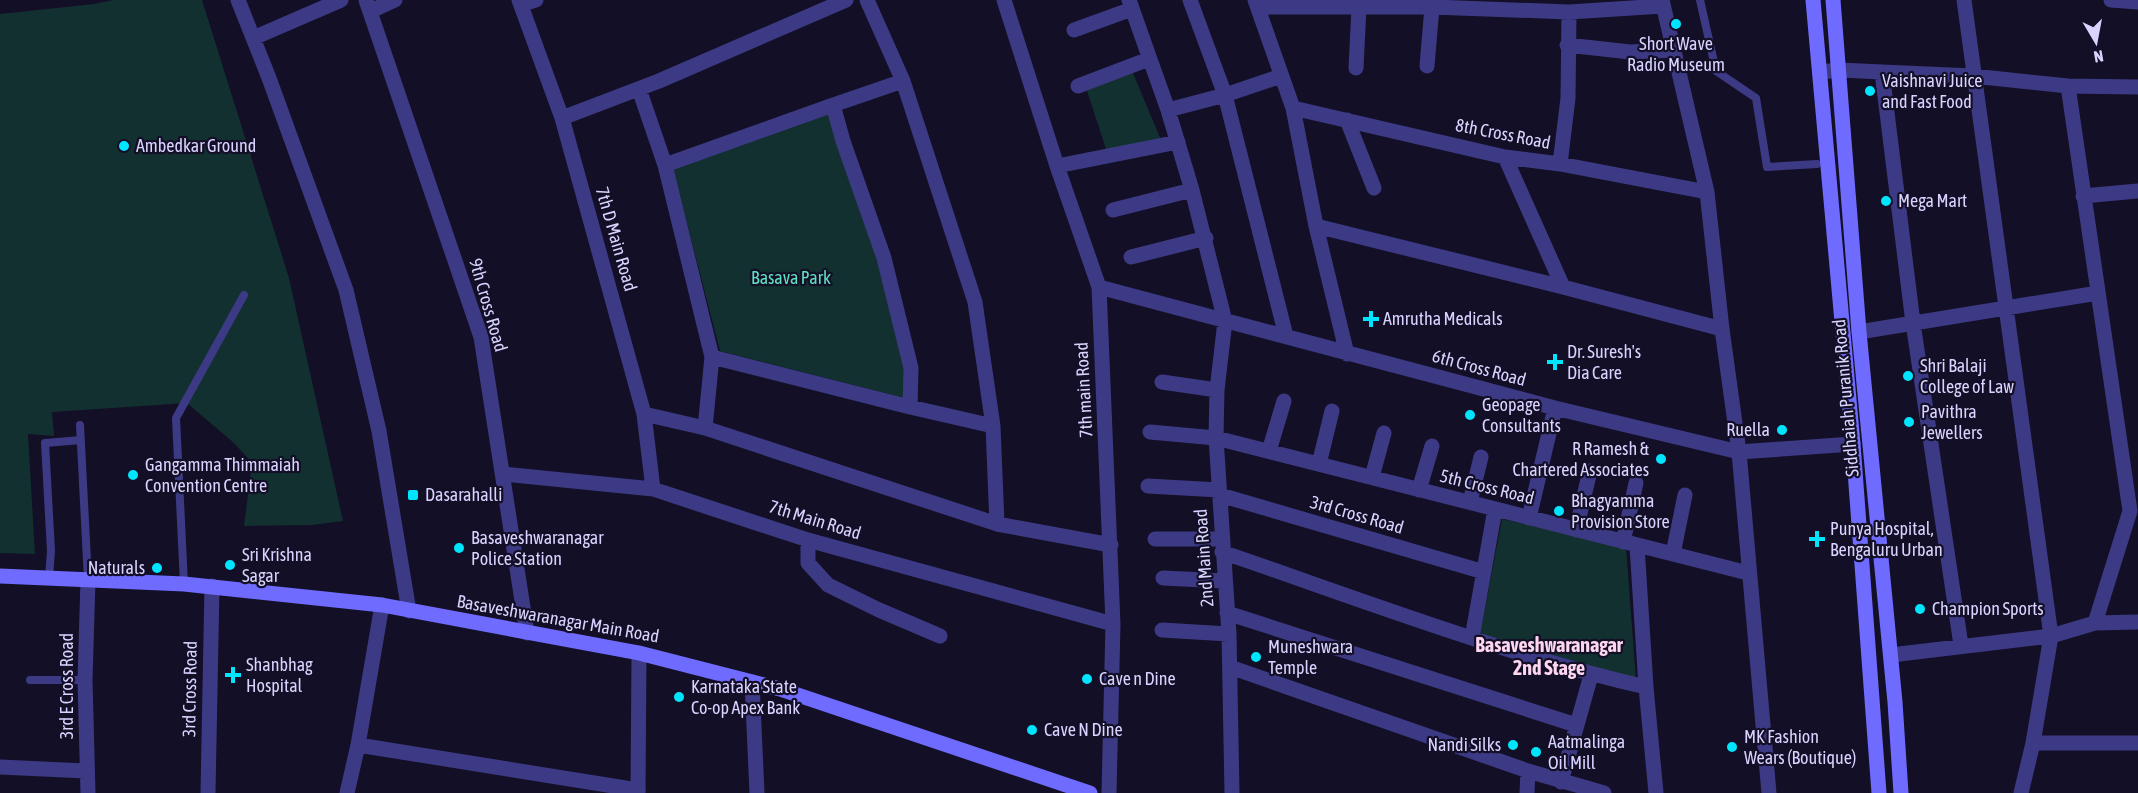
<svg xmlns="http://www.w3.org/2000/svg" width="2138" height="793" font-family="'Asap Condensed',sans-serif">
  <style>
    .green { fill: #12302f }
    .lines { fill: none; stroke-linecap: round; stroke-linejoin: round }
    .service { stroke: #3d3a85; stroke-width: 8 }
    .minor { stroke: #3d3a85; stroke-width: 15 }
    .tertiary { stroke: #3d3a85; stroke-width: 15 }
    .secondary { stroke: #6f6bff; stroke-width: 15 }
    .poi-dot { fill: #00e5ff; stroke: #130f26; stroke-width: 2 }
    .labels { text-anchor: middle; stroke-width: 4.5; stroke-linejoin: round; paint-order: stroke }
    .poi-label { font-size: 18px; fill: #d9d4ff; stroke: #130f26; text-anchor: start }
    .street-label { font-size: 18px; fill: #d9d4ff; stroke: #130f26 }
    .park-label { font-size: 18px; fill: #5fe0c0; stroke: #130f26 }
    .neighbourhood-label { font-size: 20px; font-weight: bold; fill: #ffd6f0; stroke: #130f26 }
  </style>
  <rect width="100%" height="100%" fill="#130f26"/>
  <path class="green" d="M113,0H202L289,278L343,521L312,525L244,526L252,463L234,443L187,403L52,412L54,436L28,434L35,554L0,553V14L94,4Z
    M1133,73L1161,140L1107,152L1086,88Z
    M828,112L878,263L907,368L905,398L720,351L673,169Z
    M1502,519L1626,547L1636,680L1480,634Z"/>
  <g class="lines">
    <path class="service" d="M1700,0L1716,71L1756,98L1767,167L1817,164
      M80,425L88,580
      M49,577L51,551L45,443L81,440
      M184,584L176,418L244,295
      M30,680H85"/>
    <path class="minor" d="M238,0L269,78L346,290L379,431L409,611
      M519,0L562,118L644,414L653,489
      M867,0L903,81L975,302L993,426L997,524
      M1004,0L1057,166L1099,287L1113,624L1109,793
      M1129,0L1168,110L1192,190L1225,321L1217,390L1216,438L1229,634L1232,793
      M1190,0L1225,95L1286,336
      M1255,0L1293,108L1316,226L1347,354
      M1662,0L1707,192L1722,329L1739,452L1769,793
      M1964,0L2051,636L2033,743L2021,793
      M2111,0L2138,2
      M521,5L536,0
      M1258,7H1432L1569,12L1663,6
      M371,11L395,0
      M1074,30L1132,9
      M253,38L341,0
      M1567,45L1630,52L1674,50
      M1427,66L1432,7
      M1356,68L1359,7
      M1820,72L1840,70L1882,72L1973,76L2068,86L2138,87
      M1882,72L1913,323L1961,645
      M1078,86L1149,59
      M2068,86L2130,511L2095,623
      M639,89L665,165
      M833,105L903,81
      M1293,108L1505,157L1560,164L1707,192
      M1168,110L1225,95L1281,76
      M562,118L659,81L846,0
      M1347,120L1374,188
      M1505,157L1563,287
      M1560,164L1568,98L1569,12
      M1057,166L1178,142
      M2083,196L2138,191
      M1113,210L1192,190
      M1316,226L1563,287L1722,329
      M1131,257L1206,238
      M1099,287L1555,408L1739,452L1853,444
      M1859,332L2098,293
      M712,357L665,165L833,105L843,141L884,258L911,368L910,407
      M1162,382L1217,390
      M644,414L705,428L997,524L1111,545
      M705,428L712,357L910,407L993,426
      M1150,432L1216,438L1748,573
      M1269,451L1284,401
      M1319,464L1332,411
      M503,474L653,489L808,540L1113,624
      M1372,477L1384,433
      M1148,486L1219,490
      M1419,490L1432,446
      M1220,495L1484,572
      M1470,502L1481,457
      M1529,518L1555,408
      M1576,530L1590,471
      M1155,539H1221
      M808,540V563L828,585L879,610L940,636
      M1623,542L1636,483
      M1637,546L1646,687L1656,793
      M1222,552C1362,600 1502,654 1646,687
      M1673,554L1685,495
      M1163,578L1225,581
      M1227,613L1576,725
      M1162,630L1229,634
      M1472,638L1495,509
      M1891,655L2051,636L2095,623L2138,622
      M1230,667L1528,771L1604,793
      M752,682L757,793
      M2033,743H2138
      M358,745L638,790
      M0,767L86,771
      M1561,782L1591,675
      M88,793L85,680L88,580
      M208,793L212,586
      M347,793L358,745L382,605
      M1527,793L1528,771"/>
    <path class="tertiary" d="M366,0L481,337L527,633
      M638,793L639,653"/>
    <path class="secondary" d="M1813,0L1853,444L1879,793
      M1833,0L1859,332L1895,702L1901,793
      M0,576L184,584L382,605L639,653L780,689L1090,793"/>
  </g>
  <g class="poi-dot">
    <circle cx="1676" cy="24" r="6"/>
    <circle cx="1870" cy="91" r="6"/>
    <circle cx="124" cy="146" r="6"/>
    <circle cx="1886" cy="201" r="6"/>
    <path d="M1368 310h6v6h6v6h-6v6h-6v-6h-6v-6h6z"/>
    <path d="M1552 353h6v6h6v6h-6v6h-6v-6h-6v-6h6z"/>
    <circle cx="1908" cy="376" r="6"/>
    <circle cx="1470" cy="415" r="6"/>
    <circle cx="1909" cy="422" r="6"/>
    <circle cx="1782" cy="430" r="6"/>
    <circle cx="1661" cy="459" r="6"/>
    <circle cx="133" cy="475" r="6"/>
    <rect x="407" y="489" width="12" height="12" rx="3"/>
    <circle cx="1559" cy="511" r="6"/>
    <path d="M1814 530h6v6h6v6h-6v6h-6v-6h-6v-6h6z"/>
    <circle cx="459" cy="548" r="6"/>
    <circle cx="230" cy="565" r="6"/>
    <circle cx="157" cy="568" r="6"/>
    <circle cx="1920" cy="609" r="6"/>
    <circle cx="1256" cy="657" r="6"/>
    <path d="M230 666h6v6h6v6h-6v6h-6v-6h-6v-6h6z"/>
    <circle cx="1087" cy="679" r="6"/>
    <circle cx="679" cy="697" r="6"/>
    <circle cx="1032" cy="730" r="6"/>
    <circle cx="1513" cy="745" r="6"/>
    <circle cx="1732" cy="747" r="6"/>
    <circle cx="1536" cy="752" r="6"/>
  </g>
  <g class="labels">
    <g class="poi-label">
      <text x="1676" y="50" text-anchor="middle">Short Wave<tspan x="1676" dy="21">Radio Museum</tspan></text>
      <text x="1882" y="87">Vaishnavi Juice<tspan x="1882" dy="21">and Fast Food</tspan></text>
      <text x="136" y="152">Ambedkar Ground</text>
      <text x="1898" y="207">Mega Mart</text>
      <text x="1383" y="325">Amrutha Medicals</text>
      <text x="1567" y="358">Dr. Suresh's<tspan x="1567" dy="21">Dia Care</tspan></text>
      <text x="1920" y="372">Shri Balaji<tspan x="1920" dy="21">College of Law</tspan></text>
      <text x="1482" y="411">Geopage<tspan x="1482" dy="21">Consultants</tspan></text>
      <text x="1921" y="418">Pavithra<tspan x="1921" dy="21">Jewellers</tspan></text>
      <text x="1770" y="436" text-anchor="end">Ruella</text>
      <text x="1649" y="455" text-anchor="end">R Ramesh &amp;<tspan x="1649" dy="21">Chartered Associates</tspan></text>
      <text x="145" y="471">Gangamma Thimmaiah<tspan x="145" dy="21">Convention Centre</tspan></text>
      <text x="425" y="501">Dasarahalli</text>
      <text x="1571" y="507">Bhagyamma<tspan x="1571" dy="21">Provision Store</tspan></text>
      <text x="1830" y="535">Punya Hospital,<tspan x="1830" dy="21">Bengaluru Urban</tspan></text>
      <text x="471" y="544">Basaveshwaranagar<tspan x="471" dy="21">Police Station</tspan></text>
      <text x="242" y="561">Sri Krishna<tspan x="242" dy="21">Sagar</tspan></text>
      <text x="145" y="574" text-anchor="end">Naturals</text>
      <text x="1932" y="615">Champion Sports</text>
      <text x="1268" y="653">Muneshwara<tspan x="1268" dy="21">Temple</tspan></text>
      <text x="246" y="671">Shanbhag<tspan x="246" dy="21">Hospital</tspan></text>
      <text x="1099" y="685">Cave n Dine</text>
      <text x="691" y="693">Karnataka State<tspan x="691" dy="21">Co-op Apex Bank</tspan></text>
      <text x="1044" y="736">Cave N Dine</text>
      <text x="1744" y="743">MK Fashion<tspan x="1744" dy="21">Wears (Boutique)</tspan></text>
      <text x="1548" y="748">Aatmalinga<tspan x="1548" dy="21">Oil Mill</tspan></text>
      <text x="1501" y="751" text-anchor="end">Nandi Silks</text>
    </g>
    <g class="street-label">
      <text transform="translate(1503 134) rotate(11)" y="6">8th Cross Road</text>
      <text transform="translate(616 239) rotate(74)" y="6">7th D Main Road</text>
      <text transform="translate(488 305) rotate(74)" y="6">9th Cross Road</text>
      <text transform="translate(1479 368) rotate(15)" y="6">6th Cross Road</text>
      <text transform="translate(1084 390) rotate(-93)" y="6">7th main Road</text>
      <text transform="translate(1846 398) rotate(-95)" y="6">Siddhaiah Puranik Road</text>
      <text transform="translate(1487 487) rotate(14)" y="6">5th Cross Road</text>
      <text transform="translate(1357 515) rotate(16)" y="6">3rd Cross Road</text>
      <text transform="translate(815 520) rotate(17)" y="6">7th Main Road</text>
      <text transform="translate(1204 558) rotate(-94)" y="6">2nd Main Road</text>
      <text transform="translate(558 619) rotate(10)" y="6">Basaveshwaranagar Main Road</text>
      <text transform="translate(67 686) rotate(-90)" y="6">3rd E Cross Road</text>
      <text transform="translate(190 689) rotate(-89)" y="6">3rd Cross Road</text>
    </g>
    <g class="park-label">
      <text x="791" y="284">Basava Park</text>
    </g>
    <g class="neighbourhood-label">
      <text x="1549" y="652">Basaveshwaranagar<tspan x="1549" dy="23">2nd Stage</tspan></text>
    </g>
  </g>
  <g transform="translate(2096 42) rotate(170)" stroke="#130f26" stroke-width="4.5" paint-order="stroke">
  <path d="M0-4.5L10 22L0 15L-10 22Z" fill="#d9d4ff"/>
  <text y="-9" font-size="16" font-weight="bold" text-anchor="middle" fill="#d9d4ff">N</text>
  </g>
</svg>
